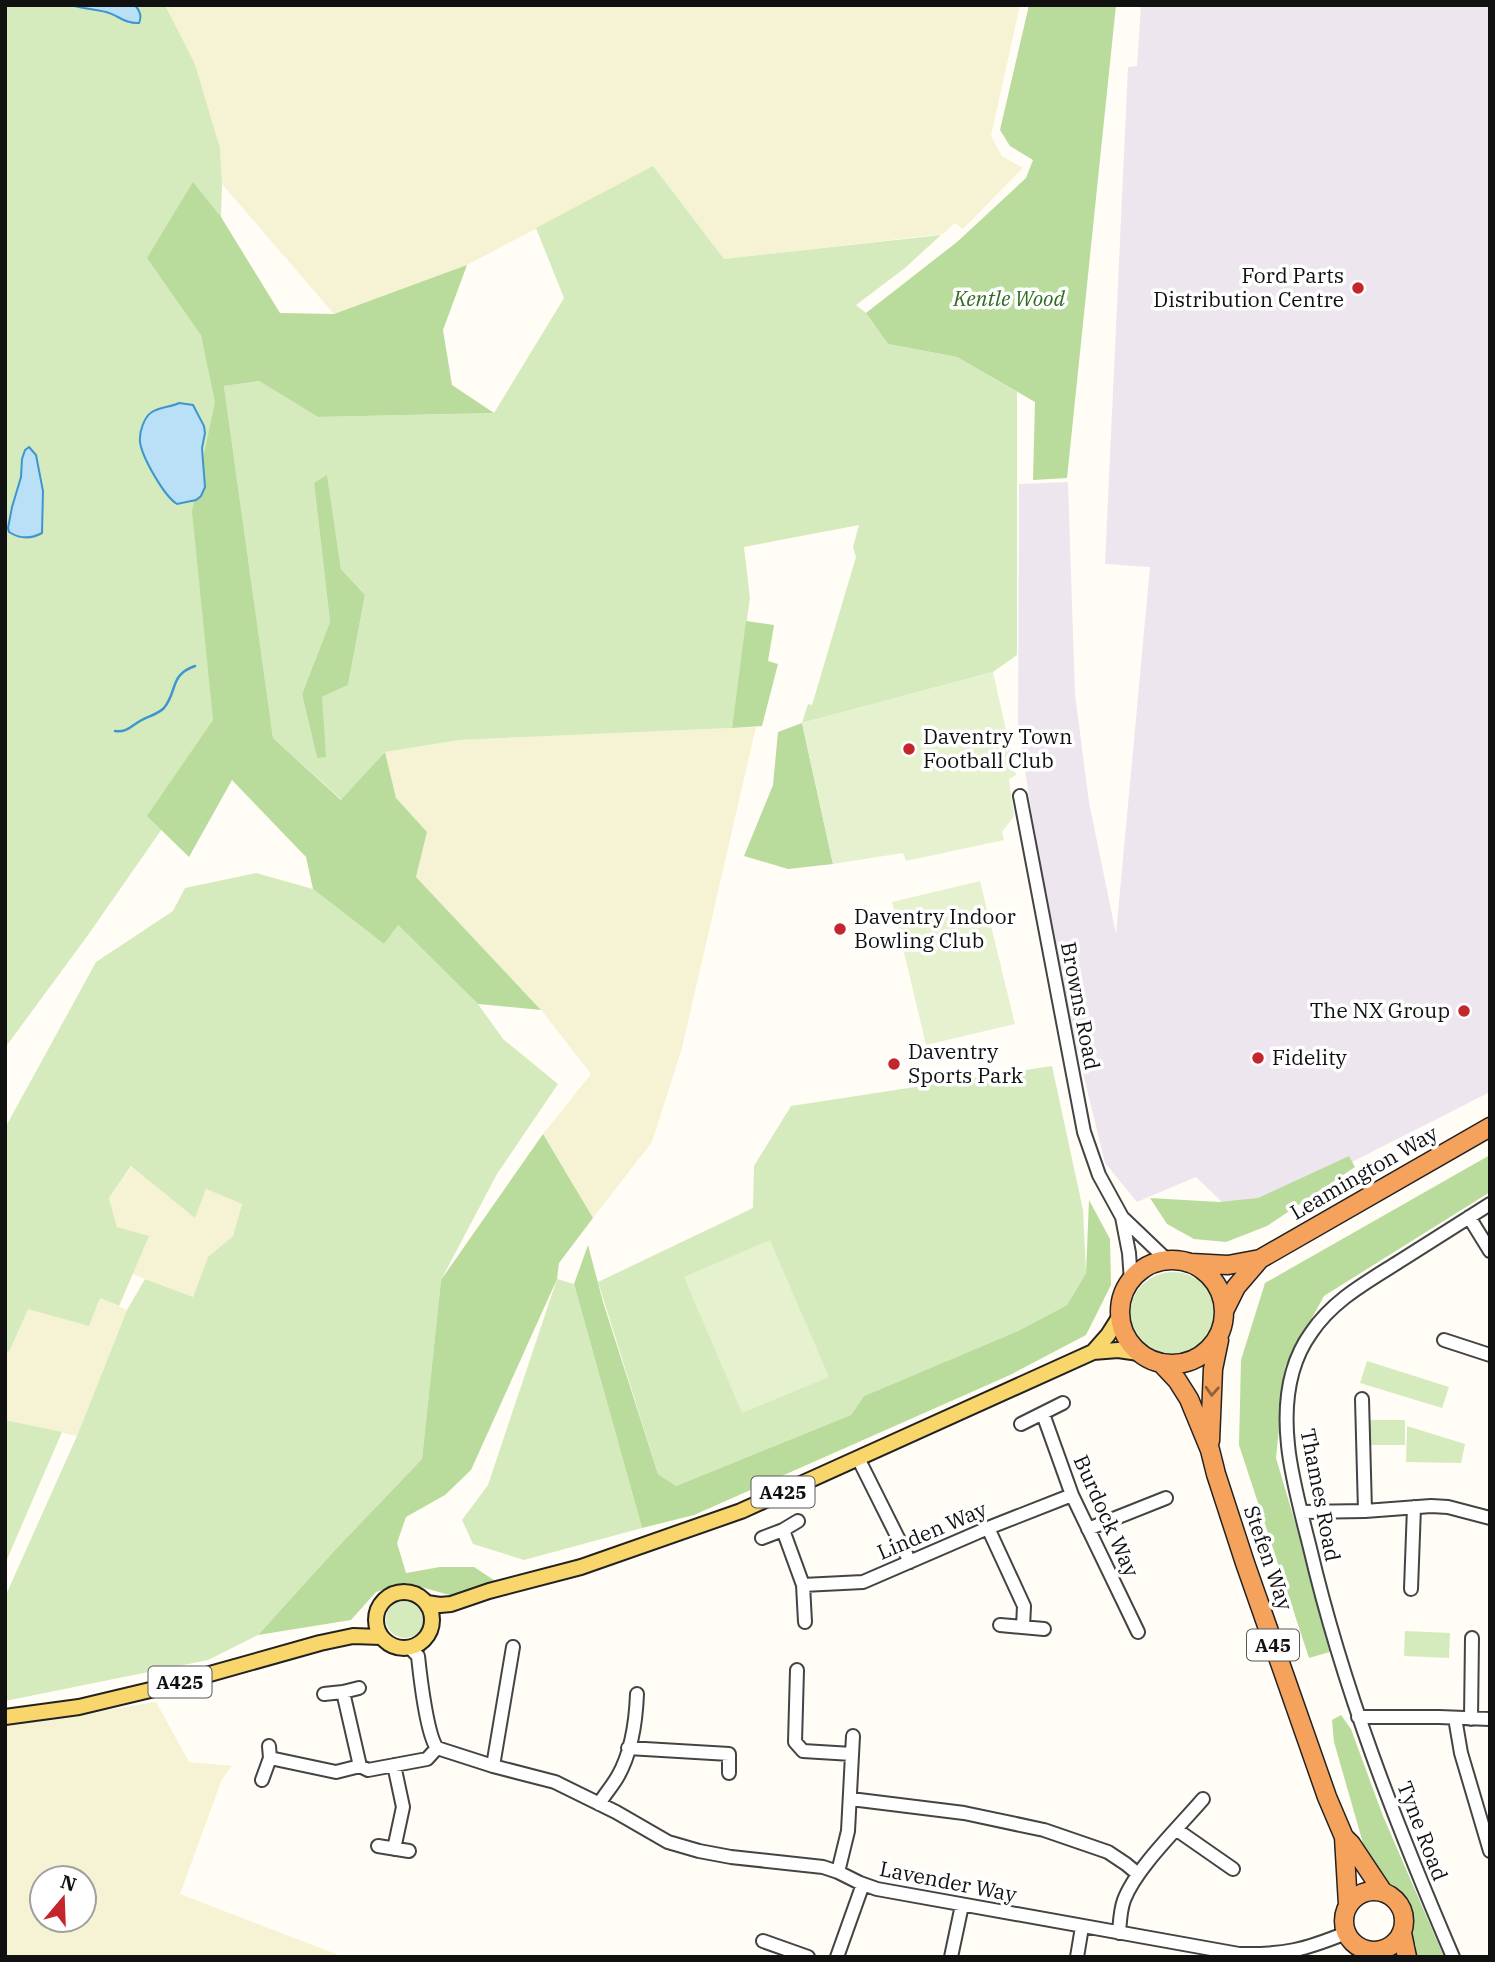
<svg xmlns="http://www.w3.org/2000/svg" width="1495" height="1962" font-family="'IBM Plex Serif',serif">
  <style>
    .industrial { fill: #eee6ef }
    .farmland { fill: #f6f3d4; fill-rule: evenodd }
    .green { fill: #d5ebbd; fill-rule: evenodd }
    .forest { fill: #b9dc9c }
    .pitch { fill: #e6f2cf }
    .water { fill: #b9e0f7; stroke: #3f96cf; stroke-width: 2 }
    .lines { fill: none; stroke-linecap: round; stroke-linejoin: round }
    .stream { stroke: #3f96cf; stroke-width: 2.5 }
    .minor-casing { stroke: #444; stroke-width: 16 }
    .major-casing { stroke: #222; stroke-width: 18 }
    .highway-casing { stroke: #222; stroke-width: 21 }
    .minor { stroke: #fff; stroke-width: 12 }
    .major { stroke: #f9d66b; stroke-width: 14 }
    .highway { stroke: #f5a25d; stroke-width: 18 }
    .oneway { stroke: #8e613b }
    .poi-dot { fill: #c4262e; stroke: #fff; stroke-width: 2.5 }
    .labels { text-anchor: middle; stroke-width: 7; stroke-linejoin: round; paint-order: stroke }
    .shield { fill: #fff; stroke: #585858; stroke-width: 2 }
    .shield-label { font-size: 19px; font-weight: bold; fill: #111 }
    .poi-label { font-size: 21px; fill: #111; stroke: #fff; text-anchor: start }
    .park-label { font-size: 21px; font-style: italic; fill: #2f6b1f; stroke: #fff }
    .street-label { font-size: 21px; fill: #111; stroke: #fff }
  </style>
  <rect width="100%" height="100%" fill="#fffdf5"/>
  <path class="industrial" d="M1141,5H1490V1092L1263,1207H1227L1196,1177L1137,1202L1105,1163L1069,1016L1042,879L1018,726L1019,484L1068,482L1075,694L1089,802L1116,934L1150,567L1105,564L1128,67L1137,66Z"/>
  <path class="farmland" d="M165,5H1020L991,136L1002,156L1023,168L963,229L955,223L943,234L724,259L653,167L450,274L334,314L222,184L220,148L195,64Z
    M756,727L682,1048L652,1142L593,1218L543,1134L591,1074L541,1010L416,877L427,832L396,799L385,752L459,740Z
    M132,1166L194,1217L206,1189L242,1204L233,1236L208,1257L193,1297L132,1274L148,1236L117,1227L109,1198Z
    M100,1298L127,1310L77,1436L5,1420V1351L9,1352L27,1308L89,1325Z
    M156,1702L189,1762L232,1766L222,1779L180,1894L344,1957H5V1726ZM42,1878H84V1920H42Z"/>
  <path class="green" d="M5,5H165L195,64L220,148L222,184L215,412L242,729L194,783L88,935L5,1048Z
    M653,166L724,259L941,235L905,268L856,305L866,313L888,344L957,357L1017,392V655L993,672L802,723L808,704L812,705L856,557L853,547L859,525L744,547L750,598L732,728L459,740L385,752L342,800L273,738L224,386L259,381L318,417L494,413L564,298L536,228ZM327,476L341,569L365,595L348,685L322,697L317,758L302,694L330,622L314,483Z
    M256,873L313,889L384,944L397,924L478,1004L503,1039L558,1084L497,1174L441,1280L422,1459L335,1550L258,1635L208,1660L5,1701V1597L77,1436L127,1310L145,1279L193,1297L208,1257L233,1236L242,1204L206,1189L195,1218L131,1166L109,1198L117,1227L149,1236L119,1306L100,1298L89,1326L28,1309L9,1352L5,1351V1128L96,962L173,911L185,888Z
    M1052,1066L1083,1210L1086,1273L1067,1305L1018,1331L864,1396L851,1415L676,1486L658,1474L598,1282L753,1208L754,1166L791,1106Z
    M1130 1315a43 43 0 1 1 86 0a43 43 0 1 1-86 0Z
    M557,1279L574,1284L642,1528L524,1560L473,1544L462,1520L488,1485Z
    M1367,1361L1449,1387L1442,1408L1360,1383Z
    M5,1420L62,1432L5,1564Z
    M1369,1420H1405V1445H1369Z
    M1407,1426L1465,1444L1461,1463L1406,1462Z
    M386 1619a19 19 0 1 1 38 0a19 19 0 1 1-38 0Z
    M1405,1631L1450,1633L1449,1658L1404,1656Z"/>
  <path class="forest" d="M1029,5H1116L1067,478L1033,480L1035,402L957,357L888,344L866,313L957,242L1026,178L1033,160L1010,146L1000,130Z
    M193,182L221,217L280,313L334,314L467,265L443,330L452,385L494,413L318,417L259,381L224,386L273,738L341,800L385,752L396,798L427,832L416,877L541,1010L478,1004L398,925L384,944L313,889L306,857L232,780L189,857L147,816L213,720L192,511L215,402L201,335L147,258Z
    M327,475L341,569L365,595L348,685L322,697L326,757L317,758L302,694L330,622L314,483Z
    M746,621L774,625L768,661L778,664L762,726L732,728Z
    M802,723L833,864L788,869L744,856L773,785L778,732Z
    M543,1134L593,1218L559,1263L557,1279L471,1470L445,1495L406,1517L397,1543L406,1573L440,1567H474L497,1582L453,1596L407,1583L376,1592L351,1620L258,1635L335,1550L422,1459L441,1280Z
    M1490,1155V1192L1324,1296L1285,1367L1276,1458L1333,1651L1309,1658L1239,1445L1241,1360L1265,1283Z
    M1349,1156L1355,1167L1267,1226L1226,1242L1194,1239L1167,1224L1150,1198L1219,1202L1258,1198Z
    M1089,1200L1110,1239L1111,1285L1086,1335L1010,1375L694,1515L642,1528L574,1284L588,1245L603,1302L658,1474L676,1486L851,1415L864,1396L1018,1331L1067,1305L1086,1273Z
    M1341,1715L1351,1729L1383,1816L1444,1957H1416V1946L1396,1896L1375,1885L1334,1742L1332,1720Z"/>
  <path class="pitch" d="M993,672L1016,775L1009,779L1014,816L1002,832L1004,840L906,861L903,853L833,864L802,723Z
    M980,881L1015,1024L926,1045L892,902Z
    M770,1240L829,1377L742,1413L684,1277Z"/>
  <path class="water" d="M72,5H135C140,11 142,16 139,23C125,24 118,15 106,12C95,9 83,9 72,5Z
    M179,403L193,405L204,426L205,433L202,448L205,487L201,496L196,500L177,504C164,496 142,457 140,442C139,432 144,417 152,412C160,407 171,407 179,403Z
    M29,447L36,455L43,491L42,533C31,539 20,539 9,532L8,528L12,507L21,477L22,459L25,450Z"/>
  <g class="lines">
    <path class="stream" d="M115,731C126,733 131,726 140,721C148,716 157,715 164,708C178,691 169,675 195,666"/>
    <defs>
      <path id="minor" d="M1020,796L1084,1132L1099,1175L1122,1217L1167,1260
        M1122,1217L1129,1253L1131,1281
        M1469,1217L1490,1251
        M1444,1340L1490,1355
        M1362,1399L1365,1511
        M1043,1414L1072,1495L1138,1632
        M1021,1424L1063,1403
        M858,1458L910,1562
        M1301,1512L1365,1511L1431,1506L1448,1507L1490,1518
        M988,1528L1024,1606L1023,1627
        M1088,1529L1166,1498
        M783,1530L803,1585L805,1622
        M762,1538L783,1530L798,1521
        M803,1585L863,1582L988,1528L1072,1495
        M1411,1589L1414,1507
        M1000,1625L1044,1629
        M410,1648L418,1656C420,1675 427,1735 437,1748
        M797,1670L795,1742L803,1751L852,1754
        M343,1692L360,1766
        M324,1694L343,1692L359,1688
        M1358,1717H1439L1490,1719
        M1455,1718L1461,1753L1490,1851
        M1471,1719L1472,1638
        M437,1748L493,1766L555,1782L616,1812L668,1842L699,1851L731,1857L823,1867L838,1872L860,1883L877,1889L1239,1954C1284,1955 1304,1950 1346,1933
        M628,1748L729,1754V1773
        M270,1758L336,1772L360,1766L368,1770L427,1759L437,1748
        M493,1766L513,1647
        M262,1780L270,1758L269,1746
        M851,1799L964,1813L1044,1830L1108,1852L1126,1864L1138,1874
        M599,1804C605,1794 613,1785 618,1776C631,1753 636,1720 637,1694
        M1177,1830L1233,1869
        M378,1846L409,1851
        M394,1849L403,1807L394,1765
        M838,1872L848,1831L853,1736
        M1119,1933C1120,1922 1120,1911 1124,1900C1136,1868 1179,1827 1203,1799
        M763,1941L808,1957
        M837,1957L863,1884
        M951,1957L962,1905
        M1077,1957L1082,1927
        M1453,1957C1396,1824 1343,1689 1310,1548C1302,1516 1291,1477 1288,1445C1284,1407 1288,1365 1311,1333C1333,1300 1367,1282 1400,1261C1430,1242 1460,1223 1490,1204"/>
      <path id="major" d="M1093,1352L1108,1335L1120,1316
        M376 1620a28 28 0 1 1 56 0a28 28 0 1 1-56 0Z
        M427,1603L440,1605L451,1604L489,1591L581,1567L741,1511L1093,1352L1118,1350L1139,1353
        M5,1717L79,1707L167,1686L320,1643L353,1636L381,1637"/>
      <path id="highway" d="M1120 1312a52 52 0 1 1 104 0a52 52 0 1 1-104 0Z
        M1191,1263L1228,1265L1260,1259L1490,1127
        M1225,1309L1236,1287L1260,1259
        M1162,1364L1177,1380L1189,1399L1210,1450L1216,1474L1245,1563L1327,1797L1344,1837L1351,1844L1383,1892
        M1210,1441L1213,1369L1219,1340
        M1344,1837L1348,1905
        M1344 1921a30 30 0 1 1 60 0a30 30 0 1 1-60 0Z
        M1402,1933L1407,1957"/>
    </defs>
    <use href="#minor" class="minor-casing"/>
    <use href="#major" class="major-casing"/>
    <use href="#highway" class="highway-casing"/>
    <use href="#minor" class="minor"/>
    <use href="#major" class="major"/>
    <use href="#highway" class="highway"/>
  </g>
  <defs><path id="oneway-chevron" d="M-2-3.5L2.5 0L-2 3.5" fill="none" stroke-width="1.6" stroke-linecap="round" stroke-linejoin="round" transform="scale(1.75)"/></defs>
  <use class="oneway" href="#oneway-chevron" transform="translate(1212 1391) rotate(93)"/>
  <g class="poi-dot">
    <circle cx="1358" cy="288" r="7"/>
    <circle cx="909" cy="749" r="7"/>
    <circle cx="840" cy="929" r="7"/>
    <circle cx="1464" cy="1011" r="7"/>
    <circle cx="1258" cy="1058" r="7"/>
    <circle cx="894" cy="1064" r="7"/>
  </g>
  <g class="labels">
    <g class="shield">
      <rect x="751.5" y="1476.5" width="63" height="31" rx="5"/>
      <rect x="1247" y="1629.5" width="52" height="31" rx="5"/>
      <rect x="148.5" y="1666.5" width="63" height="31" rx="5"/>
    </g>
    <g class="shield-label">
      <text x="783" y="1499">A425</text>
      <text x="1273" y="1652">A45</text>
      <text x="180" y="1689">A425</text>
    </g>
    <g class="poi-label">
      <text x="1344" y="283" text-anchor="end">Ford Parts<tspan x="1344" dy="24">Distribution Centre</tspan></text>
      <text x="923" y="744">Daventry Town<tspan x="923" dy="24">Football Club</tspan></text>
      <text x="854" y="924">Daventry Indoor<tspan x="854" dy="24">Bowling Club</tspan></text>
      <text x="1450" y="1018" text-anchor="end">The NX Group</text>
      <text x="908" y="1059">Daventry<tspan x="908" dy="24">Sports Park</tspan></text>
      <text x="1272" y="1065">Fidelity</text>
    </g>
    <g class="park-label">
      <text x="1009" y="306">Kentle Wood</text>
    </g>
    <g class="street-label">
      <text transform="translate(1080 1006) rotate(79)" y="7">Browns Road</text>
      <text transform="translate(1364 1173) rotate(-30)" y="7">Leamington Way</text>
      <text transform="translate(1320 1495) rotate(79)" y="7">Thames Road</text>
      <text transform="translate(1106 1516) rotate(66)" y="7">Burdock Way</text>
      <text transform="translate(932 1531) rotate(-23)" y="7">Linden Way</text>
      <text transform="translate(1268 1558) rotate(71)" y="7">Stefen Way</text>
      <text transform="translate(1422 1831) rotate(69)" y="7">Tyne Road</text>
      <text transform="translate(948 1882) rotate(11)" y="7">Lavender Way</text>
    </g>
  </g>
  <rect width="1495" height="1962" fill="none" stroke="#111111" stroke-width="14"/>
  <g transform="translate(63 1899) rotate(19)"><circle r="33" fill="#ffffff" stroke="#a0a0a0" stroke-width="2"/>
  <path d="M0-5L12 26L0 18L-12 26Z" fill="#c4262e"/>
  <text y="-10" font-size="19" font-weight="bold" text-anchor="middle" fill="#111111">N</text>
  </g>
</svg>
